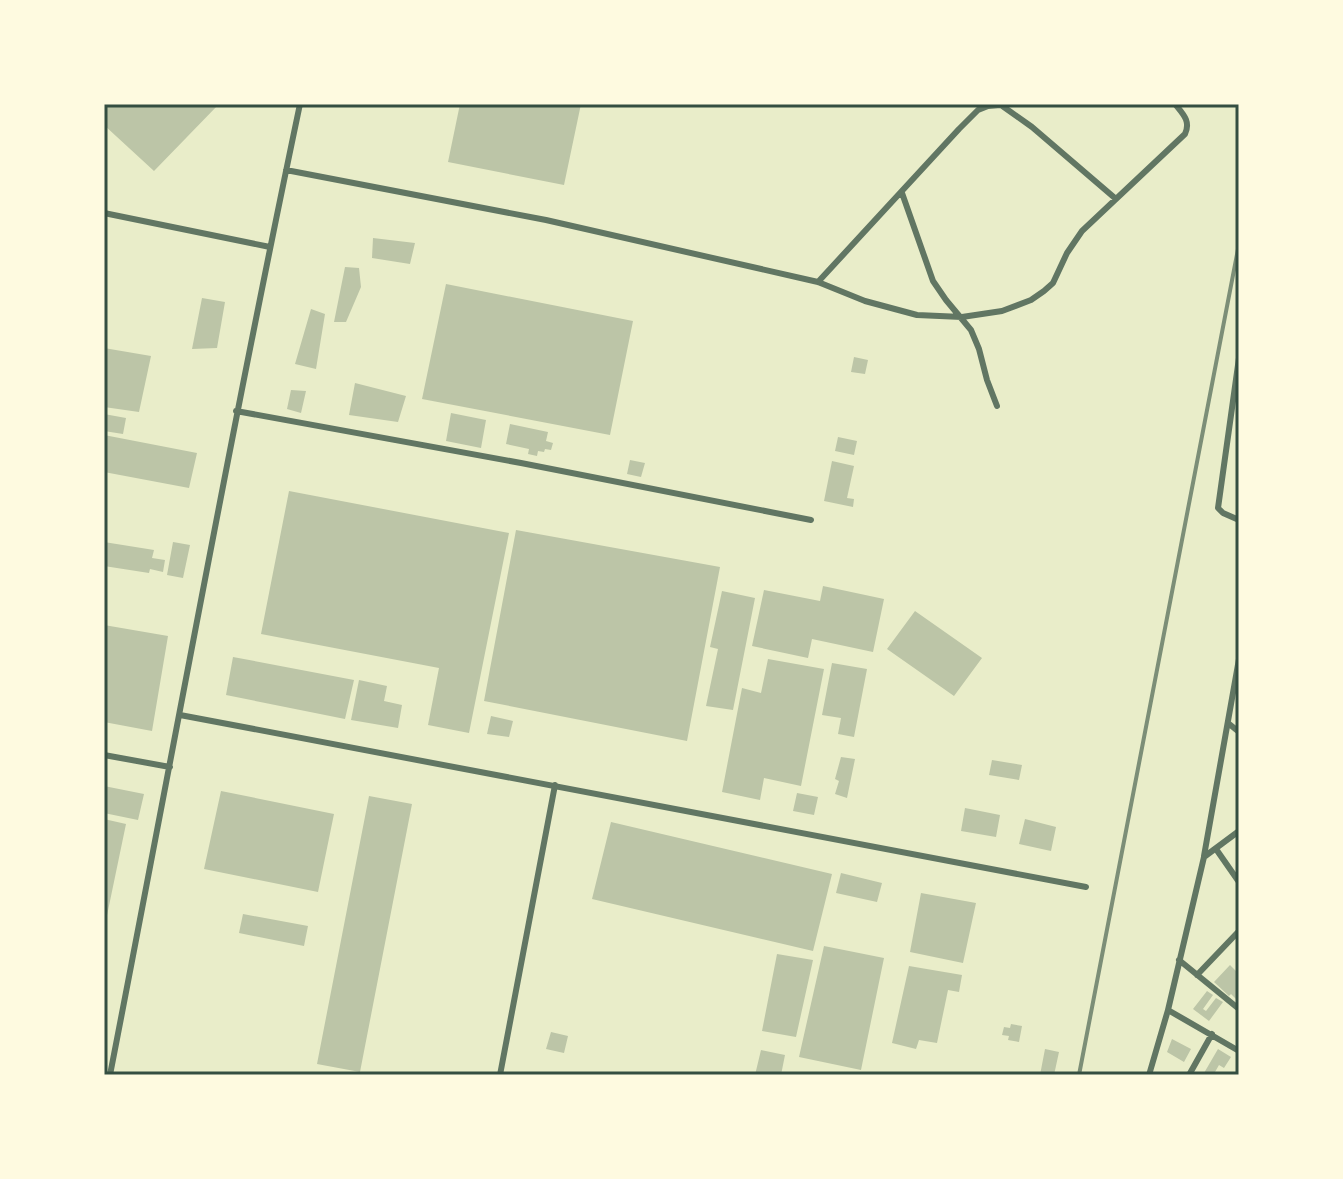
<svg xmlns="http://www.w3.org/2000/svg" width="1343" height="1179" font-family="'Times New Roman',serif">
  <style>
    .building { fill: #bcc5a7 }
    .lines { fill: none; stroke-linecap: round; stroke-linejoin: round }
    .minor { stroke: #617663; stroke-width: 6 }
    .rail { stroke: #7c8e77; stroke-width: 4 }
    .neatline { fill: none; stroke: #344e41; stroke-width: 3 }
  </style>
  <rect width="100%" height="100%" fill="#e9edc9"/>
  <path class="building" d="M104,104H219L154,171L104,125Z
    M460,104H581L564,185L448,162Z
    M373,238L415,243L410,264L372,258Z
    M345,267L359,268L361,287L346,322H334Z
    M446,284L633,321L610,435L422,399Z
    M202,298L225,302L217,348L192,349Z
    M311,309L325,314L316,369L295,364Z
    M104,348L151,356L139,412L104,407Z
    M854,357L868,360L865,374L851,372Z
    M355,383L406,396L398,422L349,415Z
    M291,390L306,391L301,413L287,409Z
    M451,413L486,420L481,448L446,441Z
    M104,414L126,418L123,434L104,431Z
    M510,424L548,432L546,441L553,443L551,450L545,449L544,452L538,451L537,456L528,454L529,449L506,444Z
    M104,435L197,453L189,488L104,472Z
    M838,437L857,441L854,455L835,451Z
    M630,460L645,463L641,477L627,474Z
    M832,461L854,466L847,498L854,499L853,507L824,501Z
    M289,491L509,533L469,733L428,725L439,668L261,634Z
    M516,530L720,567L687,741L484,701Z
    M104,542L154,550L152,558L165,560L163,572L150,569L149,573L104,566Z
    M173,542L190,545L183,578L167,575Z
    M823,586L884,599L873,652L812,639L808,658L752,646L764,590L820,601Z
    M722,591L755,598L733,710L706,706L718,649L710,647Z
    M915,611L982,658L954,696L887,649Z
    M104,625L168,636L152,731L104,722Z
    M233,657L354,680L345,719L226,695Z
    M768,659L824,669L801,786L764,778L760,800L722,792L742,688L761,693Z
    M832,663L867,669L854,737L838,734L841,718L822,715Z
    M359,680L387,686L384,701L402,705L398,728L351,720Z
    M491,716L513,721L509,737L487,734Z
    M841,757L855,759L847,798L835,794L839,781L835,779Z
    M992,760L1022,765L1019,780L989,775Z
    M104,786L144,794L138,820L104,813Z
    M221,791L334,814L318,892L204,869Z
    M797,793L818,797L814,815L793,811Z
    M369,796L412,804L360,1072L317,1064Z
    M965,808L1000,815L996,837L961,831Z
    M104,819L126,824L105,925H104Z
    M1025,819L1056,827L1051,851L1019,844Z
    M611,822L832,874L813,951L592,899Z
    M841,873L882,883L877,902L836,893Z
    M921,893L976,903L963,963L910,952Z
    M243,914L308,926L304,946L239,933Z
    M824,946L884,958L861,1070L799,1057Z
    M777,954L813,960L796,1037L762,1031Z
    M1230,965L1239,974V1002L1231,994L1229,996L1214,982Z
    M909,966L962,975L959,992L948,990L937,1043L919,1040L916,1049L892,1043Z
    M1207,991L1213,995L1203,1009L1206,1011L1216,998L1223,1002L1209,1021L1193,1009Z
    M1011,1024L1022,1026L1019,1042L1008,1040L1009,1036L1002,1035L1004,1027L1010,1028Z
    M551,1032L568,1036L564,1053L546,1049Z
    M1172,1039L1191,1049L1184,1062L1167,1052Z
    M1045,1049L1059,1052L1054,1075H1040Z
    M1218,1049L1231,1057L1224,1068L1219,1065L1215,1072L1220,1075H1207L1204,1073Z
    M761,1050L785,1055L781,1075H755Z"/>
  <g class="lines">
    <path class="minor" d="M286,170L546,220L818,282L865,301L917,315L962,317L1002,311L1031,300L1044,291L1053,283L1067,253L1082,231L1185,134C1191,121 1183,114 1175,104
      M902,193L933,281L946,300L971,330L979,349L987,380L997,406
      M104,213L270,247
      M818,282L959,129L978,110L988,106L1001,105L1032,127L1116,199
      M1239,358L1218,508L1223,513L1239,520
      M236,411L521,463L811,520
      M180,715L1086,887
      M1228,723L1239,732
      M104,755L170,767
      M1216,849L1239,882
      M1204,856L1239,659
      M1179,960L1239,1009
      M1197,975L1239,931
      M1168,1010L1204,857L1239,831
      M110,1075C173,751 232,427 300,104
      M500,1075L555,785
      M1149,1075L1168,1010L1239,1051
      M1189,1075L1212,1034"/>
    <path class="rail" d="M1079,1075L1239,244"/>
  </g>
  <rect width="1343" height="1179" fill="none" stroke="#fefae0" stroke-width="212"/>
  <rect x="106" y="106" width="1131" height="967" class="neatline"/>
</svg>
